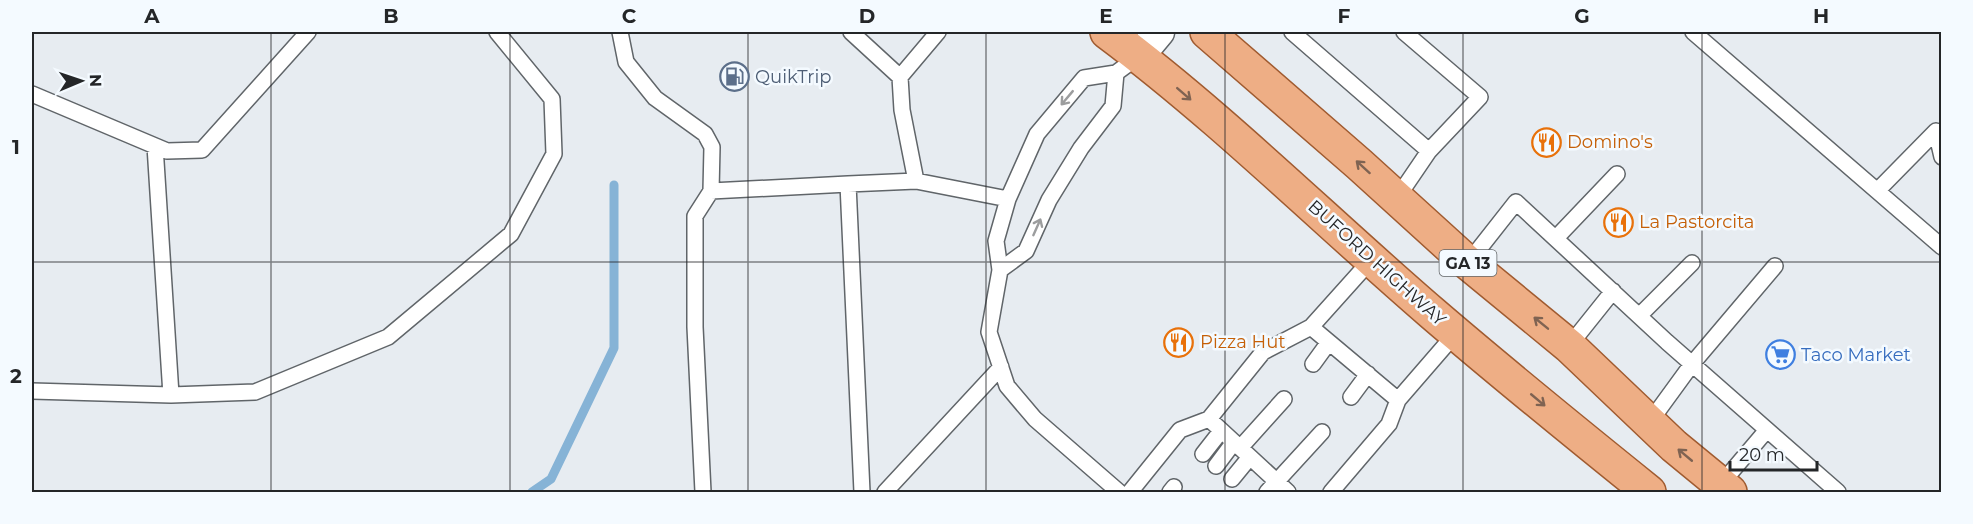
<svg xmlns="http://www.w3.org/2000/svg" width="1973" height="524" font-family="Montserrat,sans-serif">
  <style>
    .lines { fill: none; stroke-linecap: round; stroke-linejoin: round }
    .stream { stroke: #86b3d6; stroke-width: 9 }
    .lane-casing { stroke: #606569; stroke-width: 18 }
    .street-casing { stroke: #606569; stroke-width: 33 }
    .primary-casing { stroke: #a05b30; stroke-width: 36 }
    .lane { stroke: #fff; stroke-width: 15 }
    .street { stroke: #fff; stroke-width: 30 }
    .primary { stroke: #eeae85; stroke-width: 33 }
    .oneway { stroke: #7f6352 }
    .oneway2 { stroke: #9c9d9e }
    .grid { fill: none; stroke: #242628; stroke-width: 1.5; stroke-opacity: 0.55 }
    .labels { text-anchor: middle; stroke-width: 5; stroke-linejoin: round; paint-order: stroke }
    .shield { fill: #f4faff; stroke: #626668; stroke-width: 1.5 }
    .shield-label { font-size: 16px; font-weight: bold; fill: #242628 }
    .service-label { font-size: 18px; fill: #4e5e75; stroke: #f4faff; text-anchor: start }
    .food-label { font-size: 18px; fill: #c56008; stroke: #f4faff; text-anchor: start }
    .street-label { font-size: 18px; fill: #242628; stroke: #f4faff }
    .shop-label { font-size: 18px; fill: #366cbe; stroke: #f4faff; text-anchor: start }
    .neatline { fill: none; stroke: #242628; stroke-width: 2 }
    .grid-label { font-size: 20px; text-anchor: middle; font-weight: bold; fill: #242628 }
  </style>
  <rect width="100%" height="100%" fill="#e7ecf1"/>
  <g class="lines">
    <path class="stream" d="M532,492L551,479L614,348V185"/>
    <defs>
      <path id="lane" d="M620,32L626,62L655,98L705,134L712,147L711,191L695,216V327L703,492
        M851,32L900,77L902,110L916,181
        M1292,32L1429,151
        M1693,32L1942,247
        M900,77L938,32
        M32,94L167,151L202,150L308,32
        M155,146L171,395L255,392L388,337L511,234L554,154L552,99L497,32
        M848,184L916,181L1008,199
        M1878,190L1936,131L1942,157
        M711,191L848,184L862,492
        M1397,198L1429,151L1480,97L1404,32
        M1556,238L1617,174
        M1372,259L1311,327L1398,400L1456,333
        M1468,263L1516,202L1667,342L1838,492
        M1000,270L1026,251L1049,200L1081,148L1113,106L1116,73
        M1639,316L1692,263
        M1569,346L1613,291
        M1313,364L1329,342
        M32,391L171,395
        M1351,397L1368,374
        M1649,423L1692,364L1775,266
        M1240,448L1284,399
        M1203,454L1221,431
        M1216,466L1234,442
        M1232,479L1250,457
        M1721,484L1766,431
        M885,492L1001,367
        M1119,492L1035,419L1007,386L989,332L1000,270L996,241L1008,199L1037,134L1084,78L1116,73L1139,56
        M1130,492L1180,430L1209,419
        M1170,492L1174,487
        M1267,492L1322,432
        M1288,492L1209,419L1263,352L1311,327
        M1331,492L1389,424L1398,400"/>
      <path id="street" d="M1139,56L1159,32"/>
      <path id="primary" d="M1107,32C1222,118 1324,220 1432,313C1503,374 1577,434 1649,492
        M1207,32L1359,164L1468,263L1569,346L1674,446L1730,492"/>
    </defs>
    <use href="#lane" class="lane-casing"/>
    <use href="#street" class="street-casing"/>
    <use href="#primary" class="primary-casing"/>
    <use href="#lane" class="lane"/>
    <use href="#street" class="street"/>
    <use href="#primary" class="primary"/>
  </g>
  <defs><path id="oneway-shaft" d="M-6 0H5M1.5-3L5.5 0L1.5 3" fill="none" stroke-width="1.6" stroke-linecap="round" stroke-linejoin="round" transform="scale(1.5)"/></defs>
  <g class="oneway">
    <use href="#oneway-shaft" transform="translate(1184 94) rotate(41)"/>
    <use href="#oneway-shaft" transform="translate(1363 167) rotate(-138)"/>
    <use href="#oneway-shaft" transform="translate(1541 323) rotate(-141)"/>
    <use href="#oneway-shaft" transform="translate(1538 400) rotate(40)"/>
    <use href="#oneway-shaft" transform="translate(1685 455) rotate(-140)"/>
  </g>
  <g class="oneway2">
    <use href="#oneway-shaft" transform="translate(1067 98) rotate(130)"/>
    <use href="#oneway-shaft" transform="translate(1037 227) rotate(-66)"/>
  </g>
  <path class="grid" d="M271,32V492M510,32V492M748,32V492M986,32V492M1225,32V492M1463,32V492M1702,32V492M32,262H1942"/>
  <defs>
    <symbol id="fuel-ring" viewBox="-11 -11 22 22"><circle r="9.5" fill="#f4faff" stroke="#5c6f8a" stroke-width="1.5"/><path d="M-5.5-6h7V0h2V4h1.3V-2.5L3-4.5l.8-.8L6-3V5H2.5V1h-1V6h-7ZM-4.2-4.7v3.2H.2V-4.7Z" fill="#5c6f8a"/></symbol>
    <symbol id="restaurant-ring" viewBox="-11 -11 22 22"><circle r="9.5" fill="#f4faff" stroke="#e8710a" stroke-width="1.5"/><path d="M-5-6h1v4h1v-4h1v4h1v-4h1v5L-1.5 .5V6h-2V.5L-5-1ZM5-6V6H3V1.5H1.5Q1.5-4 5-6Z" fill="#e8710a"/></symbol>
    <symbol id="supermarket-ring" viewBox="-11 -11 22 22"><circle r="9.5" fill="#f4faff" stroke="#3f7fe0" stroke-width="1.5"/><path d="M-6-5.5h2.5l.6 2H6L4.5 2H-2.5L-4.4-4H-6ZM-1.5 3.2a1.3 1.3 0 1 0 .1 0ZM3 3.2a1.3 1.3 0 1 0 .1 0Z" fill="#3f7fe0"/></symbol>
  </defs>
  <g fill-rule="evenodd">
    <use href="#fuel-ring" x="718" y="60" width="33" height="33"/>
    <use href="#restaurant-ring" x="1530" y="126" width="33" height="33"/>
    <use href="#restaurant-ring" x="1602" y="206" width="33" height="33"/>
    <use href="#restaurant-ring" x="1162" y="326" width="33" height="33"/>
    <use href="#supermarket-ring" x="1764" y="338" width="33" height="33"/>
  </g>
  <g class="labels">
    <rect class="shield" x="1439.5" y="250" width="57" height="26" rx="4.5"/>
    <g class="shield-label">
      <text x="1468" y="269">GA 13</text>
    </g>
    <g class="service-label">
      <text x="755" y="83">QuikTrip</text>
    </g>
    <g class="food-label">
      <text x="1567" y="148">Domino's</text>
      <text x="1639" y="228">La Pastorcita</text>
      <text x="1200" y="348">Pizza Hut</text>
    </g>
    <g class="street-label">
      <text transform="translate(1377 263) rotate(42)" y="6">BUFORD HIGHWAY</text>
    </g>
    <g class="shop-label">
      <text x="1801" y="361">Taco Market</text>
    </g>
  </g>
  <rect width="1973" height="524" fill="none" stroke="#f4faff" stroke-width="66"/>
  <g transform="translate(81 81) rotate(88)" stroke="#f4faff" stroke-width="4.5" paint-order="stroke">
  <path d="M0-4.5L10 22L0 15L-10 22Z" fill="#242628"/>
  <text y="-9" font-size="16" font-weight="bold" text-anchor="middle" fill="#242628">N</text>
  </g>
  <path d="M1730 461v9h87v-9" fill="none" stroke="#242628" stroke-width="3"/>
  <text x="1739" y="461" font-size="18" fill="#242628" stroke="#f4faff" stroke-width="4.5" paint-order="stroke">20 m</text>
  <rect x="33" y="33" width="1907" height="458" class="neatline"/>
  <g class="grid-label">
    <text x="152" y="23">A</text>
    <text x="391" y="23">B</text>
    <text x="629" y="23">C</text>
    <text x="867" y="23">D</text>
    <text x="1106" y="23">E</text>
    <text x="1344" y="23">F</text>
    <text x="1582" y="23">G</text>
    <text x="1821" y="23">H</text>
    <text x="16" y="154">1</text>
    <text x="16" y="383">2</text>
  </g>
</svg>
